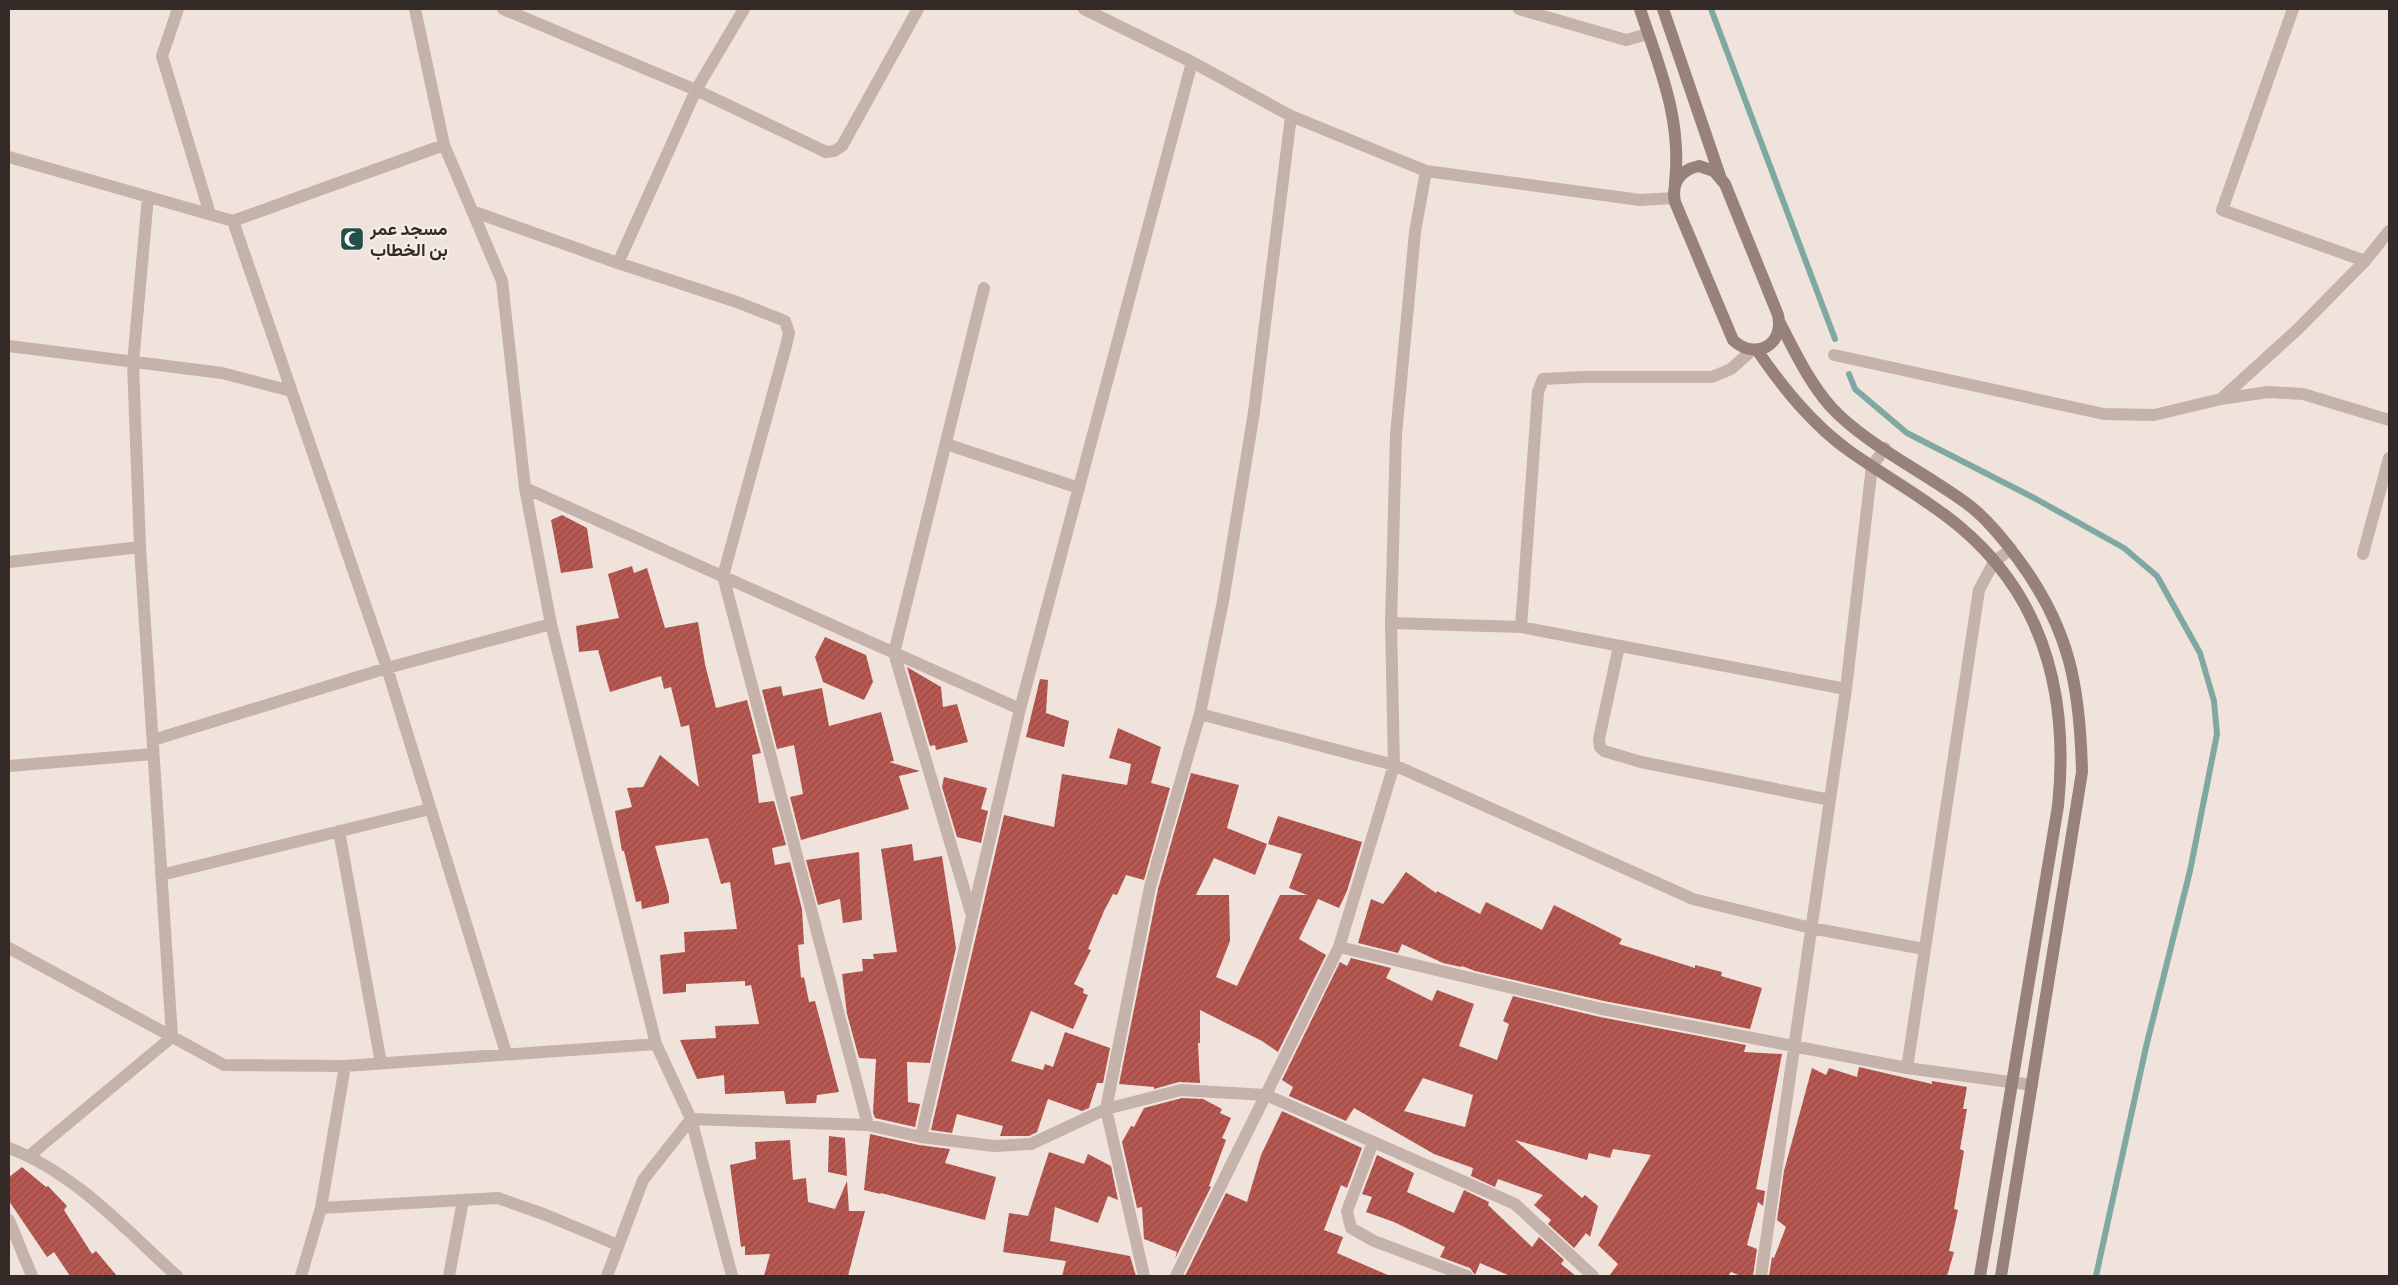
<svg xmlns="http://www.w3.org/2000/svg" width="2398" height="1285" font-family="Manrope,Vazirmatn,sans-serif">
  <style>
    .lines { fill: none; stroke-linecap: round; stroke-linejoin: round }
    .stream { stroke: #7fa8a3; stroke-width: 6 }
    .building { fill: url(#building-hatch); fill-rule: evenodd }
    .street { stroke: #c5b2aa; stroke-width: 12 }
    .secondary { stroke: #99817b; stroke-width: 12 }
    .labels { text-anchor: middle; stroke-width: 4.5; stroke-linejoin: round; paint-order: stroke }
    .poi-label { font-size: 18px; font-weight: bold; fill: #342a28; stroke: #f7eee8; text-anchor: start }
  </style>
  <defs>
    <pattern id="building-hatch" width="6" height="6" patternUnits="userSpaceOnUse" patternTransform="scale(1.25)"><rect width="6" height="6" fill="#b75952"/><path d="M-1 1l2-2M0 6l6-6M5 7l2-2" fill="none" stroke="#964a44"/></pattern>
  </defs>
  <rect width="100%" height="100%" fill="#efe3dc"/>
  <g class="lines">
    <path class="stream" d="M1711,9L1835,339
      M1849,374L1855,389L1907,433L2036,499L2124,548L2157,576L2200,653L2214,701L2217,734L2190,871L2146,1047L2096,1276"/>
  </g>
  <path class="building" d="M562,515L587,528L593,568L561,573L551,520Z
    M632,566L634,573L647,568L665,628L698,622L705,664L716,708L747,700L761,753L752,755L759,803L774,801L786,845L772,848L775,865L790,862L802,909L804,944L798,945L801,978L804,977L809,1002L815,1001L839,1092L817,1095L816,1103L786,1104L784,1091L725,1094L724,1075L697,1079L680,1040L716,1038L715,1026L759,1024L751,985L745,986V981L686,984V992L663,994L660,955L685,952L684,932L737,929L730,882L721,884L708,838L655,846L669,896V903L642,909L641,901L636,902L624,851H622L615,811L632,807L627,788L643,787L660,755L699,787L689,725L681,727L671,687L664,689L661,676L610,692L598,650L579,652L576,626L619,618L608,574Z
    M825,637L866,655L873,682L864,700L823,682L815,657Z
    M907,667L941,687L943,707L957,704L968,742L936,750L935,745L930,746Z
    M1040,679L1048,680L1046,713L1069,721L1064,747L1026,737Z
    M781,686L783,696L822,688L829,726L881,712L894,761L889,762L920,771L899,776L909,809L801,840L790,797L803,794L794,745L777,749L762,690Z
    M1118,728L1161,747L1151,783L1170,788L1144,880L1126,875L1117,895L1113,894L1104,911L1088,949L1091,950L1074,984L1084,989L1083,993L1088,995L1073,1029L1031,1011L1011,1061L1043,1070L1045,1064L1053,1067L1065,1032L1110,1048L1103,1083H1097L1089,1108L1082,1111L1048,1099L1037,1132L1029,1136H1000L1003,1126L957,1114L952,1133L931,1130L1004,815L1054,827L1062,774L1127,785L1131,764L1109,758Z
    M1191,773L1239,785L1227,828L1267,844L1255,875L1214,858L1196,895H1229L1230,941L1216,977L1237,986L1280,895H1307L1289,888L1302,854L1268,844L1278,816L1362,842L1347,891L1339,908L1318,899L1299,939L1326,955L1278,1052L1262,1041L1200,1010V1043H1198L1200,1083L1179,1082L1154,1089V1087L1119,1084L1158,889Z
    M944,777L987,788L981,809L988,811L981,843L957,837L942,787Z
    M912,844L914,861L942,856L956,948L930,1063L907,1062L908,1102L920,1104L915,1127L875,1118L873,1112L876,1059L859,1058L847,1014L842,974L863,971L862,959H874L873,954L897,952L881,849Z
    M859,852L862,920L843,923L840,899L818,905L806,860Z
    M1406,872L1436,893L1437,891L1480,914L1486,902L1542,930L1554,905L1622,939L1619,944L1695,968V965L1722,972L1721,976L1762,988L1750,1029L1604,1001L1475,971L1462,966L1461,967L1443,963L1402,944L1398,953L1358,943L1371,899L1383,904Z
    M1351,958L1391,968L1386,978L1432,1001L1437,990L1474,1004L1459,1046L1497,1060L1509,1024L1503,1021L1513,996L1600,1017L1746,1045L1744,1052L1782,1054L1756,1189L1765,1191L1763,1206L1758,1202L1747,1245L1757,1249L1753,1276H1741L1731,1272L1728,1276H1609L1618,1264L1598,1245L1651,1155L1613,1149L1610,1158L1589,1153L1587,1160L1515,1140L1582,1198L1585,1195L1598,1206L1590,1237L1586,1233L1574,1248L1548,1224L1551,1220L1534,1205L1543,1195L1498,1179L1495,1187L1471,1176L1473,1168L1434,1154L1354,1108L1346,1121L1289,1096L1293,1087L1282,1080L1340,962L1347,966ZM1423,1078L1473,1095L1465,1127L1404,1111Z
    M1859,1067L1932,1084V1081L1967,1087L1963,1109H1967L1960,1149L1964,1151L1954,1209L1958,1210L1949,1251L1954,1252L1947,1276H1769L1772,1257L1774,1258L1786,1227L1777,1220L1784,1171L1812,1068L1826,1075L1829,1068L1857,1077Z
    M1182,1098L1203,1099L1222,1109L1220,1113L1231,1118L1222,1138L1226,1140L1209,1186L1211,1187L1175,1259L1177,1252L1144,1239L1142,1207L1137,1208L1122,1142L1131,1126L1134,1127L1144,1108Z
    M1282,1111L1362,1148L1347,1188L1341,1185L1324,1230L1343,1237L1337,1253L1390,1276H1185L1226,1193L1247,1202L1261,1155Z
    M870,1134L919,1145L950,1149L945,1163L996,1177L985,1220L881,1193L880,1194L864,1190Z
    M829,1136L845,1138L847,1176L828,1172Z
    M790,1140L793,1180L806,1178L808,1202L835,1209L847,1181L849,1211H865L848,1276H764L770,1254L745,1255V1246L741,1247L730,1165L756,1159L755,1142Z
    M1049,1152L1084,1164L1088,1154L1111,1166L1118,1200L1108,1196L1098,1223L1055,1207L1050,1241L1130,1256L1136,1276H1062L1066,1261L1003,1252L1009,1213L1028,1216Z
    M1377,1155L1414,1173L1407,1192L1454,1213L1464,1190L1489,1202L1488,1205L1532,1247L1539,1237L1564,1260L1561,1264L1576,1276H1510L1480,1263L1475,1275L1470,1268L1440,1257L1445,1247L1394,1222L1366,1212L1372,1197L1362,1194Z
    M22,1167L46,1187L48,1186L67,1206L64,1210L92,1254L96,1251L117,1276H70L54,1252L47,1257L9,1201V1177Z"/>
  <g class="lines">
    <path class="street" d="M178,9L162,56L210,214
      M415,9L444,145L502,281L525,488L551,624L656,1044L691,1119L732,1276
      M503,9L696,90L826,152L834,151L842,146L918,9
      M1084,9L1192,62L1291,116L1426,171L1640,200L1674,198
      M1519,9L1626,40L1648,34
      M2293,9L2222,210L2365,261
      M9,157L233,221L444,145
      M472,211L618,263L737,302L785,321L789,333L786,346L723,576L868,1125
      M233,221L387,668L506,1053
      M618,263L696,90L744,9
      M9,346L222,373L291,391
      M1834,355L2104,414L2154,415L2221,399L2298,329L2365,261L2389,231
      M2221,399L2268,392L2303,394L2389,420
      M946,444L1079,488
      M525,488L1020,709
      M2363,554L2389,458
      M9,562L140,547
      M1391,623L1521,627L1846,689
      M1521,627L1538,392L1543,379L1582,377H1712L1731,369L1751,351
      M1619,646L1599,739L1600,747L1604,751L1641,762L1830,800
      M1200,714L1394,765L1693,899L1811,928L1924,949
      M153,740L387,668L551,624
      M9,766L153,754
      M339,831L381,1063
      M161,875L430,809
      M972,916L894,653L984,288
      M1339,947L1602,1009L1907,1068L2032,1085
      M9,948L224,1065L345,1066L656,1044
      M1907,1068L1979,590L1994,562L2011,549
      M921,1137L1020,709L1192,62
      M1373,1142L1347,1211L1351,1228L1374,1241L1467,1276
      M9,1148C75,1173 126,1230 177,1276
      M29,1156L172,1037L140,547L133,363L148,197
      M321,1208L498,1198L546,1215L618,1245
      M9,1220L32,1276
      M301,1276L321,1208L345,1066
      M449,1276L463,1200
      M607,1276L643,1180L691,1119L868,1125L921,1137L994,1146L1031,1144L1106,1109L1181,1090L1266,1095L1515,1204L1593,1276
      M1144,1276L1106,1109L1150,887L1200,714L1223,601L1254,412L1291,116
      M1176,1276L1339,947L1394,765L1391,623L1396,435L1415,232L1426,171
      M1761,1276L1846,689L1872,466L1885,448"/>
    <path class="secondary" d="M1640,9C1660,69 1682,119 1675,183
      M1663,9L1720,176
      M1699,166L1714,171L1725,184L1778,315C1785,345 1755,361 1733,340L1675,202C1671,183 1680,170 1699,166Z
      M1780,323C1795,352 1809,382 1831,407C1866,445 1928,474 1970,506C1988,520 2004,540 2018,559C2070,629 2080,687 2082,772L2001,1276
      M1757,350C1782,387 1811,423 1848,450C1884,476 1926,498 1960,527C2046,599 2069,699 2058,806L1980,1276"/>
  </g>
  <defs>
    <symbol id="mosque-square" viewBox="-11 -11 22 22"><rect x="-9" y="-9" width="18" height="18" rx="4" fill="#23504b" stroke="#f7eee8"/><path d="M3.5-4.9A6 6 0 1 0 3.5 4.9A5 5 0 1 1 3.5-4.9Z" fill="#fff"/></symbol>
  </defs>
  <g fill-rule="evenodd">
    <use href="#mosque-square" x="338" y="225" width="28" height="28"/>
  </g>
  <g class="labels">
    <g class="poi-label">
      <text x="370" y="235">مسجد عمر<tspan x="370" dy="21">بن الخطاب</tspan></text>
    </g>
  </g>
  <rect width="2398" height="1285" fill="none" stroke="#342a28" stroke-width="20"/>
</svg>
